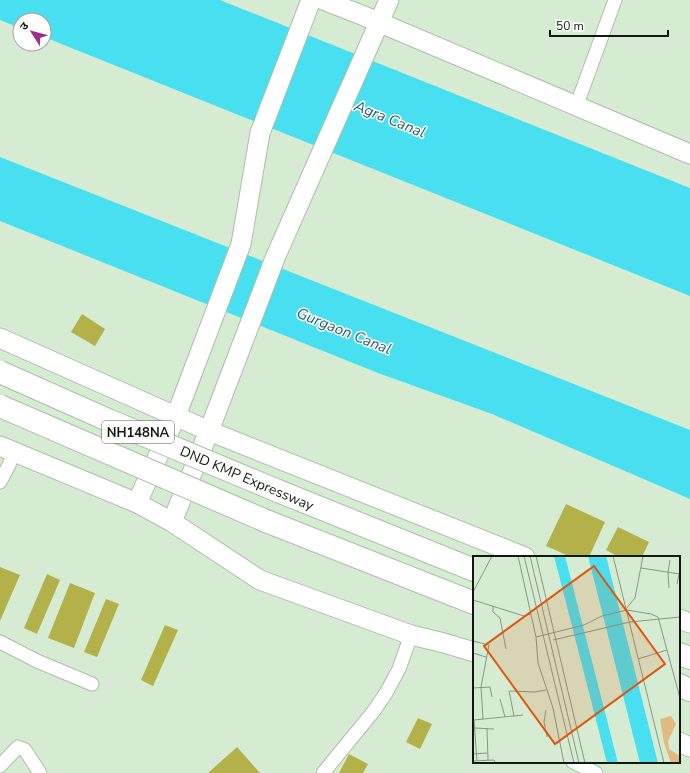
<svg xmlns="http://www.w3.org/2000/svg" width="690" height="773" font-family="'Nunito Sans','Noto Sans Devanagari',sans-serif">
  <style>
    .water { fill: #48e0f1 }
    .building { fill: #b3b149 }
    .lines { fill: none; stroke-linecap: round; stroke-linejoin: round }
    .street-casing { stroke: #aabfa6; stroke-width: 15 }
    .secondary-casing { stroke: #aabfa6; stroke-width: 21 }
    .highway-casing { stroke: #aabfa6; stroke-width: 24 }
    .street { stroke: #fff; stroke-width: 13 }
    .secondary { stroke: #fff; stroke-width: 19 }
    .highway { stroke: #fff; stroke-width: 22 }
    .highway-bridge-casing { stroke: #aabfa6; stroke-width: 24; stroke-linecap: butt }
    .highway-bridge { stroke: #fff; stroke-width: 22 }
    .labels { text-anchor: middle; stroke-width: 3; stroke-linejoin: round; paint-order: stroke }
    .shield { fill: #fff; stroke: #585d57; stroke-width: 1 }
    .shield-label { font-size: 13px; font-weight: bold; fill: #10180f }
    .street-label { font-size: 14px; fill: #10180f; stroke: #fff }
    .water-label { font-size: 15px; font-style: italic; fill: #225f66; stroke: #fff }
    .inset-road { fill: none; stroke: #879784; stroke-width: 1 }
    .view { fill: #dd560c; fill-opacity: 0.15; stroke: #dd560c; stroke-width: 2 }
    .inset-edge { fill: none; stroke: #10180f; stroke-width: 2 }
  </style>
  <rect width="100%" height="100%" fill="#d6ecd2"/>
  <path class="water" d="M0,0H220L690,188V296L44,37V20H20V28L0,20Z
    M0,157L690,430V499L492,414L378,373L0,221Z"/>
  <path class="building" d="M82,314L105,329L95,346L71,332Z
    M566,504L605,522L589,557H571L546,546Z
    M618,527L649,542L642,557H619L606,550Z
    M0,567L20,575L0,621Z
    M47,574L60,580L37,634L24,628Z
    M70,583L95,593L74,648L48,638Z
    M106,599L119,604L97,657L84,652Z
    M165,625L178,630L153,686L141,680Z
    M418,718L432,724L420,749L406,742Z
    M237,747L260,773H208Z
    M349,754L368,764L363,773H339Z"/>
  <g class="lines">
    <defs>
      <path id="street" d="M576,107L615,0
        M0,482L9,465L14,452
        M0,642L37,661L92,684
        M573,762L596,773
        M0,766L18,747L25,750L40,773
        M323,773L373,712L386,693L399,669L411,635"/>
      <path id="secondary" d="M323,0L364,16L690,154
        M0,338L209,431L525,557
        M0,446L137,503L172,522L260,580L411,635L444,643L474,652
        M137,503L176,416L241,244L260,133L311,0
        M172,522L209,431L275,258L389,0
        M679,619L690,623
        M679,742L690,747"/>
      <path id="highway" d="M278,491L474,570
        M266,521L474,603
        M679,654L690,658
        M679,685L690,690"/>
    </defs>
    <use href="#street" class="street-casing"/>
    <use href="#secondary" class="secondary-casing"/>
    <use href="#highway" class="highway-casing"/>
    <use href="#street" class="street"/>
    <use href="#secondary" class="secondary"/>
    <use href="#highway" class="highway"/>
    <defs>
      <path id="highway-bridge" d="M0,372L108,420L278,491
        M0,406L266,521"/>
    </defs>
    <use href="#highway-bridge" class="highway-bridge-casing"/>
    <use href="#highway-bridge" class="highway-bridge"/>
  </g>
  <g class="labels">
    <rect class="shield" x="102" y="421" width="72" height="22" rx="3"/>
    <g class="shield-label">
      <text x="138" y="437">NH148NA</text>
    </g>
    <g class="street-label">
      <text transform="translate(247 478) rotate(23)" y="5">DND KMP Expressway</text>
    </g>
    <g class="water-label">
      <text transform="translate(390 119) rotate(22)" y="5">Agra Canal</text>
      <text transform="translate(344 331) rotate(22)" y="5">Gurgaon Canal</text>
    </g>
  </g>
  <g transform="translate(473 556)">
    <rect width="207" height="207" fill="#d6ecd2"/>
    <path d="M198,160L203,168L195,185L196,193L207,200V207H198L191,187L187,163Z" fill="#e1b981"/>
    <path d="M81,0H92L145,207H134ZM115,0H133L185,207H167Z" fill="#48e0f1"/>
    <path class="inset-road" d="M45,0L63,81L65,107L80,152L91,207M51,0L101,207M57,0L106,207M63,0L112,207M140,0L191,207M168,12L207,18M195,16L196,32M195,16L197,4M204,28L207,14M0,36L19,0M0,44L51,60L58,58M20,50V56L27,62L33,93M153,53L162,42L170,0M63,81L111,69L129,60L154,54L178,58L185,61L207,142M80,84L157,66L207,61M0,85L16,89L8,131L10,163M0,97L13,101M165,103L194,94M0,132L17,131L19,141M27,143L32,161M73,154L71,166L74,181M41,160L36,135L62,136L73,134M2,172L21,173M14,172L15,204M0,198L14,197M0,205L21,204L22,207M4,205L1,164L50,159"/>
    <path class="view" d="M121,10L192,108L82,188L11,90Z"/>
    <rect width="207" height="207" class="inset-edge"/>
  </g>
  <g transform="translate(32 32) rotate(306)"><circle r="19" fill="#ffffff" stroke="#9fa39f"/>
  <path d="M0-3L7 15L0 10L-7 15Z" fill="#a02d89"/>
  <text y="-6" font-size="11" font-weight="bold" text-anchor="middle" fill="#10180f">उ</text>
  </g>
  <path d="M550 30v6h118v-6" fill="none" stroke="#10180f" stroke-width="2"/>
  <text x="556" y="30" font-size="12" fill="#10180f" stroke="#ffffff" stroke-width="3" paint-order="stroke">50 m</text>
</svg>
